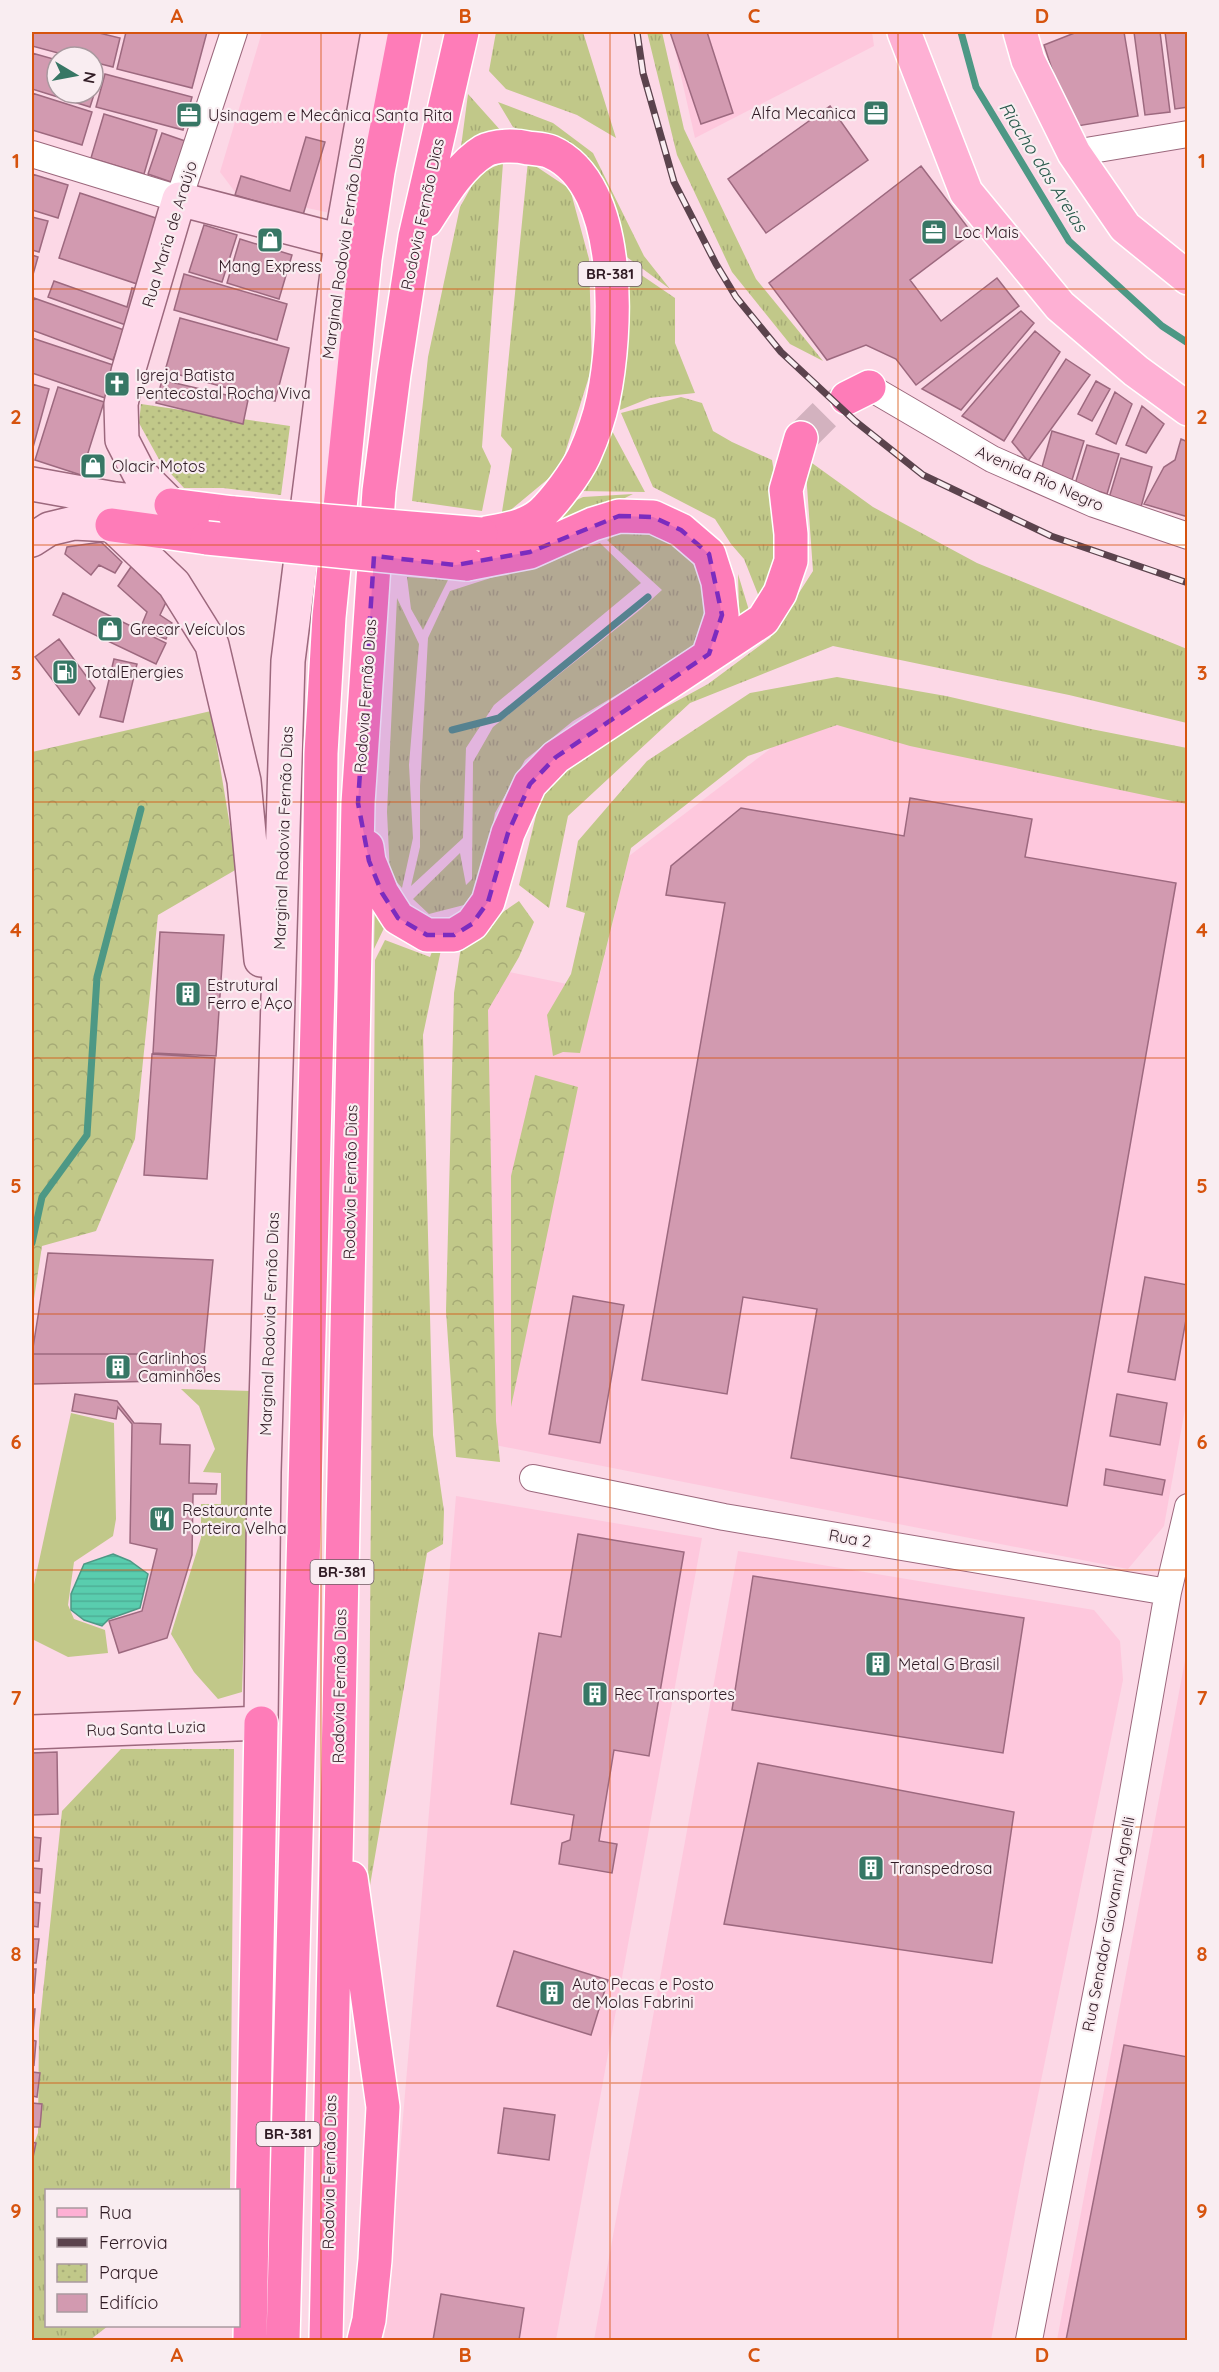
<svg xmlns="http://www.w3.org/2000/svg" width="1219" height="2372" font-family="Quicksand,sans-serif">
  <style>
    .built { fill: #fec8dd }
    .grass { fill: url(#grass-tufts) }
    .forest { fill: url(#forest-crowns) }
    .park { fill: url(#park-dots) }
    .garden { fill: #c1c889 }
    .water { fill: url(#water-rules); stroke: #4d9885; stroke-width: 1.5 }
    .lines { fill: none; stroke-linecap: round; stroke-linejoin: round }
    .stream { stroke: #4d9885; stroke-width: 7 }
    .building { fill: #d29ab0; stroke: #9d697f; stroke-width: 1.5 }
    .highway-tunnel { stroke: #d3b2bf; stroke-width: 33; stroke-dasharray: 33 16; stroke-linecap: butt }
    .street-casing { stroke: #9c687d; stroke-width: 28 }
    .secondary-casing { stroke: #9c687d; stroke-width: 36 }
    .primary-casing { stroke: #fff; stroke-width: 36 }
    .highway-casing { stroke: #fff; stroke-width: 36 }
    .street { stroke: #fff; stroke-width: 26 }
    .secondary { stroke: #ffd8ea; stroke-width: 33 }
    .primary { stroke: #feb0d4; stroke-width: 33 }
    .highway { stroke: #fe7cb8; stroke-width: 33 }
    .rail-casing { stroke: #5b434d; stroke-width: 7 }
    .rail { stroke: #f9edf1; stroke-width: 4.5; stroke-dasharray: 14; stroke-linecap: butt }
    .highway-bridge-casing { stroke: #fff; stroke-width: 36; stroke-linecap: butt }
    .highway-bridge { stroke: #fe7cb8; stroke-width: 33 }
    .marked { fill: #7b2cbf; fill-opacity: 0.2; stroke: #7b2cbf; stroke-width: 4.5; stroke-dasharray: 12 8; stroke-linejoin: round }
    .grid { fill: none; stroke: #d6530e; stroke-width: 1.5; stroke-opacity: 0.55 }
    .labels { text-anchor: middle; stroke-width: 4.5; stroke-linejoin: round; paint-order: stroke }
    .shield { fill: #f9edf1; stroke: #6c5a62; stroke-width: 1.5 }
    .shield-label { font-size: 15px; font-weight: bold; fill: #301b24 }
    .poi-label { font-size: 16px; fill: #301b24; stroke: #f9edf1; text-anchor: start }
    .street-label { font-size: 16px; fill: #301b24; stroke: #f9edf1 }
    .water-label { font-size: 18px; font-style: italic; fill: #28594b; stroke: #f9edf1 }
    .neatline { fill: none; stroke: #d6530e; stroke-width: 2 }
    .grid-label { font-size: 20px; text-anchor: middle; font-weight: bold; fill: #d6530e }
  </style>
  <defs>
    <pattern id="grass-tufts" width="24" height="20" patternUnits="userSpaceOnUse" patternTransform="scale(1.5)"><rect width="24" height="20" fill="#c1c889"/><path d="M3 7l-1-3M5 7V3M7 7l1-3M15 17l-1-3M17 17v-4M19 17l1-3" fill="none" stroke="#a6ab76"/></pattern>
    <pattern id="forest-crowns" width="20" height="18" patternUnits="userSpaceOnUse" patternTransform="scale(1.5)"><rect width="20" height="18" fill="#c1c889"/><path d="M2 6a3 3 0 1 1 6 0M12 15a3 3 0 1 1 6 0" fill="none" stroke="#a6ab76"/></pattern>
    <pattern id="park-dots" width="8" height="8" patternUnits="userSpaceOnUse" patternTransform="scale(1.5)"><rect width="8" height="8" fill="#c1c889"/><path d="M2 2h.1M6 6h.1" fill="none" stroke="#a6ab76" stroke-width="1.8" stroke-linecap="round"/></pattern>
    <pattern id="water-rules" width="6" height="5" patternUnits="userSpaceOnUse" patternTransform="scale(1.5)"><rect width="6" height="5" fill="#59cdae"/><path d="M0 2.5h6" fill="none" stroke="#4eaf96"/></pattern>
  </defs>
  <rect width="100%" height="100%" fill="#fcd8e6"/>
  <path class="built" d="M262,32H368L330,213L235,192L220,172Z
    M671,32H872L874,46L695,138Z
    M841,718L1187,793V1398L1164,1526L1128,1569L485,1443L476,965L596,990L629,856L795,730Z
    M456,1496L702,1538L556,2340H384Z
    M738,1551L1094,1610L1120,1641L1123,1680L1025,2159L991,2340H594Z
    M1187,1650V2340H1057Z"/>
  <path class="grass" d="M496,32H583L616,138L577,115L506,89L489,71Z
    M647,32H662L684,129L756,279L823,361L790,344L732,272L677,155Z
    M468,94L502,132L491,133L461,147Z
    M498,102L553,123L593,153L644,256L670,289L624,255L612,204L581,153L513,127Z
    M528,161L570,189L589,259L592,367L560,469L501,518L512,449L501,436Z
    M503,163L482,447L491,466L482,511L412,501L428,357L460,207L479,173Z
    M628,266L675,298V343L695,393L650,398L620,410L629,307Z
    M681,397L702,403L713,431L732,442L772,460L776,484L778,568L761,602L744,559L731,544L715,519L653,487L621,413Z
    M611,429L645,492L579,491Z
    M805,458L873,507L977,563L1187,649V723L1069,695L833,646L690,703L568,816L549,908L519,885L542,791L591,748L708,684L770,638L813,571Z
    M633,494L548,536L568,504L583,497Z
    M624,530L660,531L688,551L707,597L698,642L643,679L573,721L525,760L495,813L484,877L464,905L429,914L413,899L460,853L466,885L472,879L473,762L493,727L641,609L662,590L607,540Z
    M600,543L641,583L494,705L466,748L463,838L411,886L420,847V786L428,638L450,591Z
    M738,574L751,617L733,637L739,612Z
    M407,577L448,580L423,630L411,609Z
    M397,598L419,644L409,765L413,838L402,888L390,874L387,812Z
    M837,677L946,696L1091,729L1187,748V804L910,746L837,725L748,756L631,848L580,1053L563,1052L553,1056L547,1015L571,974L585,913L566,907L578,841L647,761L750,693Z
    M375,900L442,945L423,1035L433,1435L444,1511L443,1544L427,1553L368,1897L375,960L385,940L430,957L433,949L385,926L374,949Z
    M121,1749H234L230,2190H46V2326H108L90,2340H32V2149L38,2133L39,2030L62,1811Z"/>
  <path class="forest" d="M211,711L237,869L158,915L135,1139L96,1231L42,1246L32,1312V752Z
    M519,901L534,922L519,957L488,1010L496,1421L500,1462L456,1457L446,1311L454,993L462,940Z
    M535,1075L578,1087L511,1407V1176Z"/>
  <path class="park" d="M141,404L290,426L281,495L223,488H184L161,463L139,423Z"/>
  <path class="garden" d="M181,1389L252,1391L242,1692L218,1699L194,1672L171,1634L201,1538V1504H221V1473L203,1472L215,1449L199,1406Z
    M71,1413L114,1423L116,1519L113,1536L74,1562L68,1605L74,1619L105,1630L108,1653L68,1657L34,1640L33,1589Z"/>
  <path class="water" d="M113,1554L130,1561L148,1574L140,1608L109,1619L102,1626L84,1620L71,1610V1594L84,1564Z"/>
  <g class="lines">
    <path class="stream" d="M961,32L976,87L1069,241L1162,326L1188,343
      M452,730L499,718L648,597
      M32,1243L42,1197L87,1135L97,977L141,809"/>
  </g>
  <path class="building" d="M32,32H95L120,38L113,67L93,62V57H73L32,46Z
    M126,32H207L192,88L117,69Z
    M670,32H707L733,113L701,124Z
    M1077,32H1124L1138,116L1071,127L1044,45Z
    M1134,32H1160L1170,112L1145,115Z
    M1165,32H1188V107L1175,109Z
    M32,53L57,60V93H93V71L101,73L90,107L32,89Z
    M105,74L192,97L183,130L96,107Z
    M32,93L92,112L82,145L32,130Z
    M830,106L868,160L766,233L728,179Z
    M104,114L157,130L144,174L91,158Z
    M162,133L191,143L177,184L148,174Z
    M306,137L325,142L303,215L235,195L241,176L290,191Z
    M921,166L972,233L910,280L941,321L997,278L1019,306L916,385L896,359L866,345L827,360L769,283Z
    M32,174L68,185L58,218L32,210Z
    M80,193L165,221L143,286L59,258Z
    M32,217L48,221L39,252L32,250Z
    M204,225L237,235L222,282L189,272Z
    M240,239L292,255L279,299L227,283Z
    M32,255L38,257L32,278Z
    M184,274L287,304L277,340L174,310Z
    M54,281L127,307L132,288L147,292L134,328L48,297Z
    M34,298L124,330L113,360L32,330V306Z
    M1021,311L1034,323L961,410L922,389Z
    M180,318L289,348L275,401L165,371Z
    M1035,331L1060,352L1004,441L962,416Z
    M32,338L122,368L111,400L32,373Z
    M1066,359L1090,375L1028,461L1012,442Z
    M162,380L248,400L243,424L156,403Z
    M1096,381L1110,389L1092,421L1078,414Z
    M32,384L49,389L32,451Z
    M58,387L104,402L81,475L35,460Z
    M1115,392L1132,404L1116,444L1096,434Z
    M1142,406L1164,424L1146,453L1126,445Z
    M1052,431L1084,441L1072,480L1041,471Z
    M1181,439L1188,442V517L1144,504L1164,467L1175,460Z
    M1087,445L1119,454L1107,494L1075,484Z
    M1121,458L1152,467L1141,507L1109,498Z
    M101,542L122,562L115,573L99,565L91,575L65,554L67,547Z
    M133,564L169,596L160,615L172,623L166,639L140,629L147,612L118,586Z
    M63,593L166,643L156,664L53,615Z
    M59,639L95,688L79,715L35,657Z
    M114,659L137,664L123,722L100,717Z
    M910,798L1032,819L1025,857L1176,883L1067,1506L791,1458L817,1309L743,1297L727,1394L642,1380L725,903L666,895L671,866L741,808L904,836Z
    M160,932L224,935L216,1056L153,1053Z
    M152,1054L215,1058L207,1179L144,1175Z
    M48,1253L213,1260L204,1354H32Z
    M1145,1277L1188,1285V1309L1175,1380L1128,1372Z
    M573,1296L624,1305L600,1443L549,1434Z
    M32,1354H204L205,1380L32,1384Z
    M75,1394L117,1401L134,1423L161,1424L160,1444L190,1445L189,1483L217,1484L216,1494H193L192,1555L167,1638L119,1653L109,1621L142,1611L157,1549L130,1543L132,1424L118,1407L116,1419L72,1411Z
    M1117,1394L1167,1403L1160,1445L1110,1436Z
    M1106,1469L1165,1480L1162,1495L1104,1485Z
    M578,1534L684,1552L649,1756L614,1750L599,1841L617,1844L612,1873L559,1864L562,1843L570,1840L574,1815L511,1804L539,1633L561,1637Z
    M753,1576L1024,1618L1003,1753L732,1710Z
    M57,1752L58,1814L32,1815V1753Z
    M758,1763L1014,1812L992,1963L724,1924Z
    M32,1837L41,1838L39,1861H32Z
    M32,1868L42,1869L40,1893L32,1892Z
    M32,1902L40,1903L38,1927L32,1926Z
    M32,1939H39L36,1963H32Z
    M514,1951L608,1980L591,2035L497,2006Z
    M32,1969H36L34,1993H32Z
    M32,2009H35L33,2033H32Z
    M32,2040L36,2041L34,2065L32,2064Z
    M1124,2045L1188,2057V2340H1066Z
    M32,2072L40,2073L37,2097L32,2096Z
    M32,2103L42,2104L40,2127H32Z
    M504,2108L555,2115L549,2160L498,2153Z
    M32,2142L36,2143L32,2162Z
    M441,2294L524,2308L519,2340H433Z"/>
  <g class="lines">
    <path class="highway-tunnel" d="M801,438L825,414L847,398"/>
    <defs>
      <path id="street" d="M1074,153L1188,134
        M32,154L179,199L234,32
        M869,387L992,459L1094,504L1188,536
        M533,1478L724,1517L1168,1592
        M1029,2340L1110,1923L1168,1592L1188,1507"/>
      <path id="secondary" d="M32,484L115,499L171,505
        M171,505L139,473L122,440L121,404L128,372L179,199L341,241
        M32,540L49,529L74,523L112,525L174,584L212,645L244,781L261,960
        M32,1732L261,1723L264,1472L288,661L341,241L378,32"/>
      <path id="primary" d="M904,32L966,192L1060,306L1136,371L1188,409
        M1020,32L1028,60L1074,153L1125,227L1188,278"/>
      <path id="highway" d="M426,221C441,198 459,166 484,151C495,145 516,145 528,148C535,149 544,149 551,152C625,185 617,334 603,400C599,419 592,438 584,456C576,473 555,501 541,514C524,528 502,530 481,534
        M847,398L869,387
        M171,505L234,513
        M112,525L207,538
        M467,564L530,552L593,524L619,516L653,517L681,530L709,554L718,582L722,615L709,654
        M367,847L369,861L382,893L398,918L427,935H454L472,924L488,902L508,833L530,784L556,757L763,620L780,593L791,561V534L786,490L801,438
        M351,1878L383,2107L375,2260L369,2320L364,2340
        M250,2340L261,1723
        M283,2340L318,985L321,753L329,617L365,259L378,172L405,32
        M326,2340L358,803L379,491L394,374L415,237L462,32"/>
    </defs>
    <use href="#street" class="street-casing"/>
    <use href="#secondary" class="secondary-casing"/>
    <use href="#primary" class="primary-casing"/>
    <use href="#highway" class="highway-casing"/>
    <use href="#street" class="street"/>
    <use href="#secondary" class="secondary"/>
    <use href="#primary" class="primary"/>
    <use href="#highway" class="highway"/>
    <defs>
      <path id="rail" d="M637,32L643,73L674,182L716,264L736,297L781,352L855,421L923,475L1051,536L1188,583"/>
    </defs>
    <use href="#rail" class="rail-casing"/>
    <use href="#rail" class="rail"/>
    <defs>
      <path id="highway-bridge" d="M234,513L481,534
        M207,538L467,564"/>
    </defs>
    <use href="#highway-bridge" class="highway-bridge-casing"/>
    <use href="#highway-bridge" class="highway-bridge"/>
  </g>
  <path class="marked" d="M619,516L653,517L681,530L709,554L722,615L709,654L556,757L530,784L508,833L488,902L472,924L454,935H427L398,918L382,893L369,861L358,803L374,556L456,565L530,552Z"/>
  <path class="grid" d="M321,32V2340M610,32V2340M898,32V2340M32,289H1188M32,545H1188M32,802H1188M32,1058H1188M32,1314H1188M32,1570H1188M32,1827H1188M32,2083H1188"/>
  <defs>
    <symbol id="office-square" viewBox="-11 -11 22 22"><rect x="-9" y="-9" width="18" height="18" rx="4" fill="#377765" stroke="#f9edf1"/><path d="M-6-3h4V-5.5h4V-3h4V5H-6ZM-1-4.5V-3h2v-1.5ZM-6 0V1H6V0Z" fill="#fff"/></symbol>
    <symbol id="shop-square" viewBox="-11 -11 22 22"><rect x="-9" y="-9" width="18" height="18" rx="4" fill="#377765" stroke="#f9edf1"/><path d="M-5-2.5h2.3a2.7 3.5 0 0 1 5.4 0H5L5.5 6h-11ZM-1.5-2.5h3a1.5 2.3 0 0 0-3 0Z" fill="#fff"/></symbol>
    <symbol id="church-square" viewBox="-11 -11 22 22"><rect x="-9" y="-9" width="18" height="18" rx="4" fill="#377765" stroke="#f9edf1"/><path d="M-1.2-6h2.4v3.5h3.3v2.4h-3.3V6h-2.4V-.1h-3.3v-2.4h3.3Z" fill="#fff"/></symbol>
    <symbol id="fuel-square" viewBox="-11 -11 22 22"><rect x="-9" y="-9" width="18" height="18" rx="4" fill="#377765" stroke="#f9edf1"/><path d="M-5.5-6h7V0h2V4h1.3V-2.5L3-4.5l.8-.8L6-3V5H2.5V1h-1V6h-7ZM-4.2-4.7v3.2H.2V-4.7Z" fill="#fff"/></symbol>
    <symbol id="building-square" viewBox="-11 -11 22 22"><rect x="-9" y="-9" width="18" height="18" rx="4" fill="#377765" stroke="#f9edf1"/><path d="M-4-6H4V6H1V3H-1V6H-4ZM-2.5-4.3h1.7v1.8h-1.7ZM.8-4.3h1.7v1.8H.8ZM-2.5-1h1.7V.8h-1.7ZM.8-1h1.7V.8H.8Z" fill="#fff"/></symbol>
    <symbol id="restaurant-square" viewBox="-11 -11 22 22"><rect x="-9" y="-9" width="18" height="18" rx="4" fill="#377765" stroke="#f9edf1"/><path d="M-5-6h1v4h1v-4h1v4h1v-4h1v5L-1.5 .5V6h-2V.5L-5-1ZM5-6V6H3V1.5H1.5Q1.5-4 5-6Z" fill="#fff"/></symbol>
  </defs>
  <g fill-rule="evenodd">
    <use href="#office-square" x="861" y="98" width="30" height="30"/>
    <use href="#office-square" x="174" y="100" width="30" height="30"/>
    <use href="#office-square" x="919" y="217" width="30" height="30"/>
    <use href="#shop-square" x="255" y="225" width="30" height="30"/>
    <use href="#church-square" x="102" y="369" width="30" height="30"/>
    <use href="#shop-square" x="78" y="451" width="30" height="30"/>
    <use href="#shop-square" x="95" y="614" width="30" height="30"/>
    <use href="#fuel-square" x="50" y="657" width="30" height="30"/>
    <use href="#building-square" x="173" y="979" width="30" height="30"/>
    <use href="#building-square" x="103" y="1352" width="30" height="30"/>
    <use href="#restaurant-square" x="147" y="1504" width="30" height="30"/>
    <use href="#building-square" x="863" y="1649" width="30" height="30"/>
    <use href="#building-square" x="580" y="1679" width="30" height="30"/>
    <use href="#building-square" x="856" y="1853" width="30" height="30"/>
    <use href="#building-square" x="537" y="1978" width="30" height="30"/>
  </g>
  <g class="labels">
    <g class="shield">
      <rect x="578.5" y="262" width="63" height="24" rx="4.5"/>
      <rect x="310.5" y="1560" width="63" height="24" rx="4.5"/>
      <rect x="256.5" y="2122" width="63" height="24" rx="4.5"/>
    </g>
    <g class="shield-label">
      <text x="610" y="279">BR-381</text>
      <text x="342" y="1577">BR-381</text>
      <text x="288" y="2139">BR-381</text>
    </g>
    <g class="poi-label">
      <text x="856" y="119" text-anchor="end">Alfa Mecanica</text>
      <text x="208" y="121">Usinagem e Mecânica Santa Rita</text>
      <text x="954" y="238">Loc Mais</text>
      <text x="270" y="272" text-anchor="middle">Mang Express</text>
      <text x="136" y="381">Igreja Batista<tspan x="136" dy="18">Pentecostal Rocha Viva</tspan></text>
      <text x="112" y="472">Olacir Motos</text>
      <text x="130" y="635">Grecar Veículos</text>
      <text x="84" y="678">TotalEnergies</text>
      <text x="207" y="991">Estrutural<tspan x="207" dy="18">Ferro e Aço</tspan></text>
      <text x="138" y="1364">Carlinhos<tspan x="138" dy="18">Caminhões</tspan></text>
      <text x="182" y="1516">Restaurante<tspan x="182" dy="18">Porteira Velha</tspan></text>
      <text x="898" y="1670">Metal G Brasil</text>
      <text x="614" y="1700">Rec Transportes</text>
      <text x="890" y="1874">Transpedrosa</text>
      <text x="572" y="1990">Auto Pecas e Posto<tspan x="572" dy="18">de Molas Fabrini</tspan></text>
    </g>
    <g class="street-label">
      <text transform="translate(422 214) rotate(-78)" y="6">Rodovia Fernão Dias</text>
      <text transform="translate(169 234) rotate(-73)" y="6">Rua Maria de Araújo</text>
      <text transform="translate(343 248) rotate(-82)" y="6">Marginal Rodovia Fernão Dias</text>
      <text transform="translate(1040 478) rotate(24)" y="6">Avenida Rio Negro</text>
      <text transform="translate(365 696) rotate(-86)" y="6">Rodovia Fernão Dias</text>
      <text transform="translate(283 838) rotate(-88)" y="6">Marginal Rodovia Fernão Dias</text>
      <text transform="translate(350 1182) rotate(-89)" y="6">Rodovia Fernão Dias</text>
      <text transform="translate(269 1324) rotate(-88)" y="6">Marginal Rodovia Fernão Dias</text>
      <text transform="translate(850 1538) rotate(10)" y="6">Rua 2</text>
      <text transform="translate(339 1686) rotate(-89)" y="6">Rodovia Fernão Dias</text>
      <text transform="translate(146 1728) rotate(-2)" y="6">Rua Santa Luzia</text>
      <text transform="translate(1108 1924) rotate(-79)" y="6">Rua Senador Giovanni Agnelli</text>
      <text transform="translate(329 2172) rotate(-89)" y="6">Rodovia Fernão Dias</text>
    </g>
    <g class="water-label">
      <text transform="translate(1043 167) rotate(58)" y="6">Riacho das Areias</text>
    </g>
  </g>
  <rect width="1219" height="2372" fill="none" stroke="#f9edf1" stroke-width="66"/>
  <rect x="45" y="2189" width="195" height="138" fill="#f9edf1" stroke="#a9999f" stroke-width="1.5"/>
  <rect x="57" y="2208" width="30" height="9" fill="#feb0d4" stroke="#a9999f" stroke-width="1.5"/>
  <text x="99" y="2219" font-size="18" fill="#301b24">Rua</text>
  <rect x="57" y="2238" width="30" height="9" fill="#5b434d" stroke="#a9999f" stroke-width="1.5"/>
  <text x="99" y="2249" font-size="18" fill="#301b24">Ferrovia</text>
  <rect x="57" y="2264" width="30" height="18" fill="url(#park-dots)" stroke="#a9999f" stroke-width="1.5"/>
  <text x="99" y="2279" font-size="18" fill="#301b24">Parque</text>
  <rect x="57" y="2294" width="30" height="18" fill="#d29ab0" stroke="#a9999f" stroke-width="1.5"/>
  <text x="99" y="2309" font-size="18" fill="#301b24">Edifício</text>
  <g transform="translate(75 75) rotate(100)"><circle r="28" fill="#f9edf1" stroke="#a9999f" stroke-width="1.5"/>
  <path d="M0-4.5L10 22L0 15L-10 22Z" fill="#377765"/>
  <text y="-9" font-size="16" font-weight="bold" text-anchor="middle" fill="#301b24">N</text>
  </g>
  <rect x="33" y="33" width="1153" height="2306" class="neatline"/>
  <g class="grid-label">
    <text x="177" y="23">A</text>
    <text x="465" y="23">B</text>
    <text x="754" y="23">C</text>
    <text x="1042" y="23">D</text>
    <text x="16" y="168">1</text>
    <text x="1202" y="168">1</text>
    <text x="16" y="424">2</text>
    <text x="1202" y="424">2</text>
    <text x="16" y="680">3</text>
    <text x="1202" y="680">3</text>
    <text x="16" y="937">4</text>
    <text x="1202" y="937">4</text>
    <text x="16" y="1193">5</text>
    <text x="1202" y="1193">5</text>
    <text x="16" y="1449">6</text>
    <text x="1202" y="1449">6</text>
    <text x="16" y="1705">7</text>
    <text x="1202" y="1705">7</text>
    <text x="16" y="1961">8</text>
    <text x="1202" y="1961">8</text>
    <text x="16" y="2218">9</text>
    <text x="1202" y="2218">9</text>
    <text x="177" y="2362">A</text>
    <text x="465" y="2362">B</text>
    <text x="754" y="2362">C</text>
    <text x="1042" y="2362">D</text>
  </g>
</svg>
